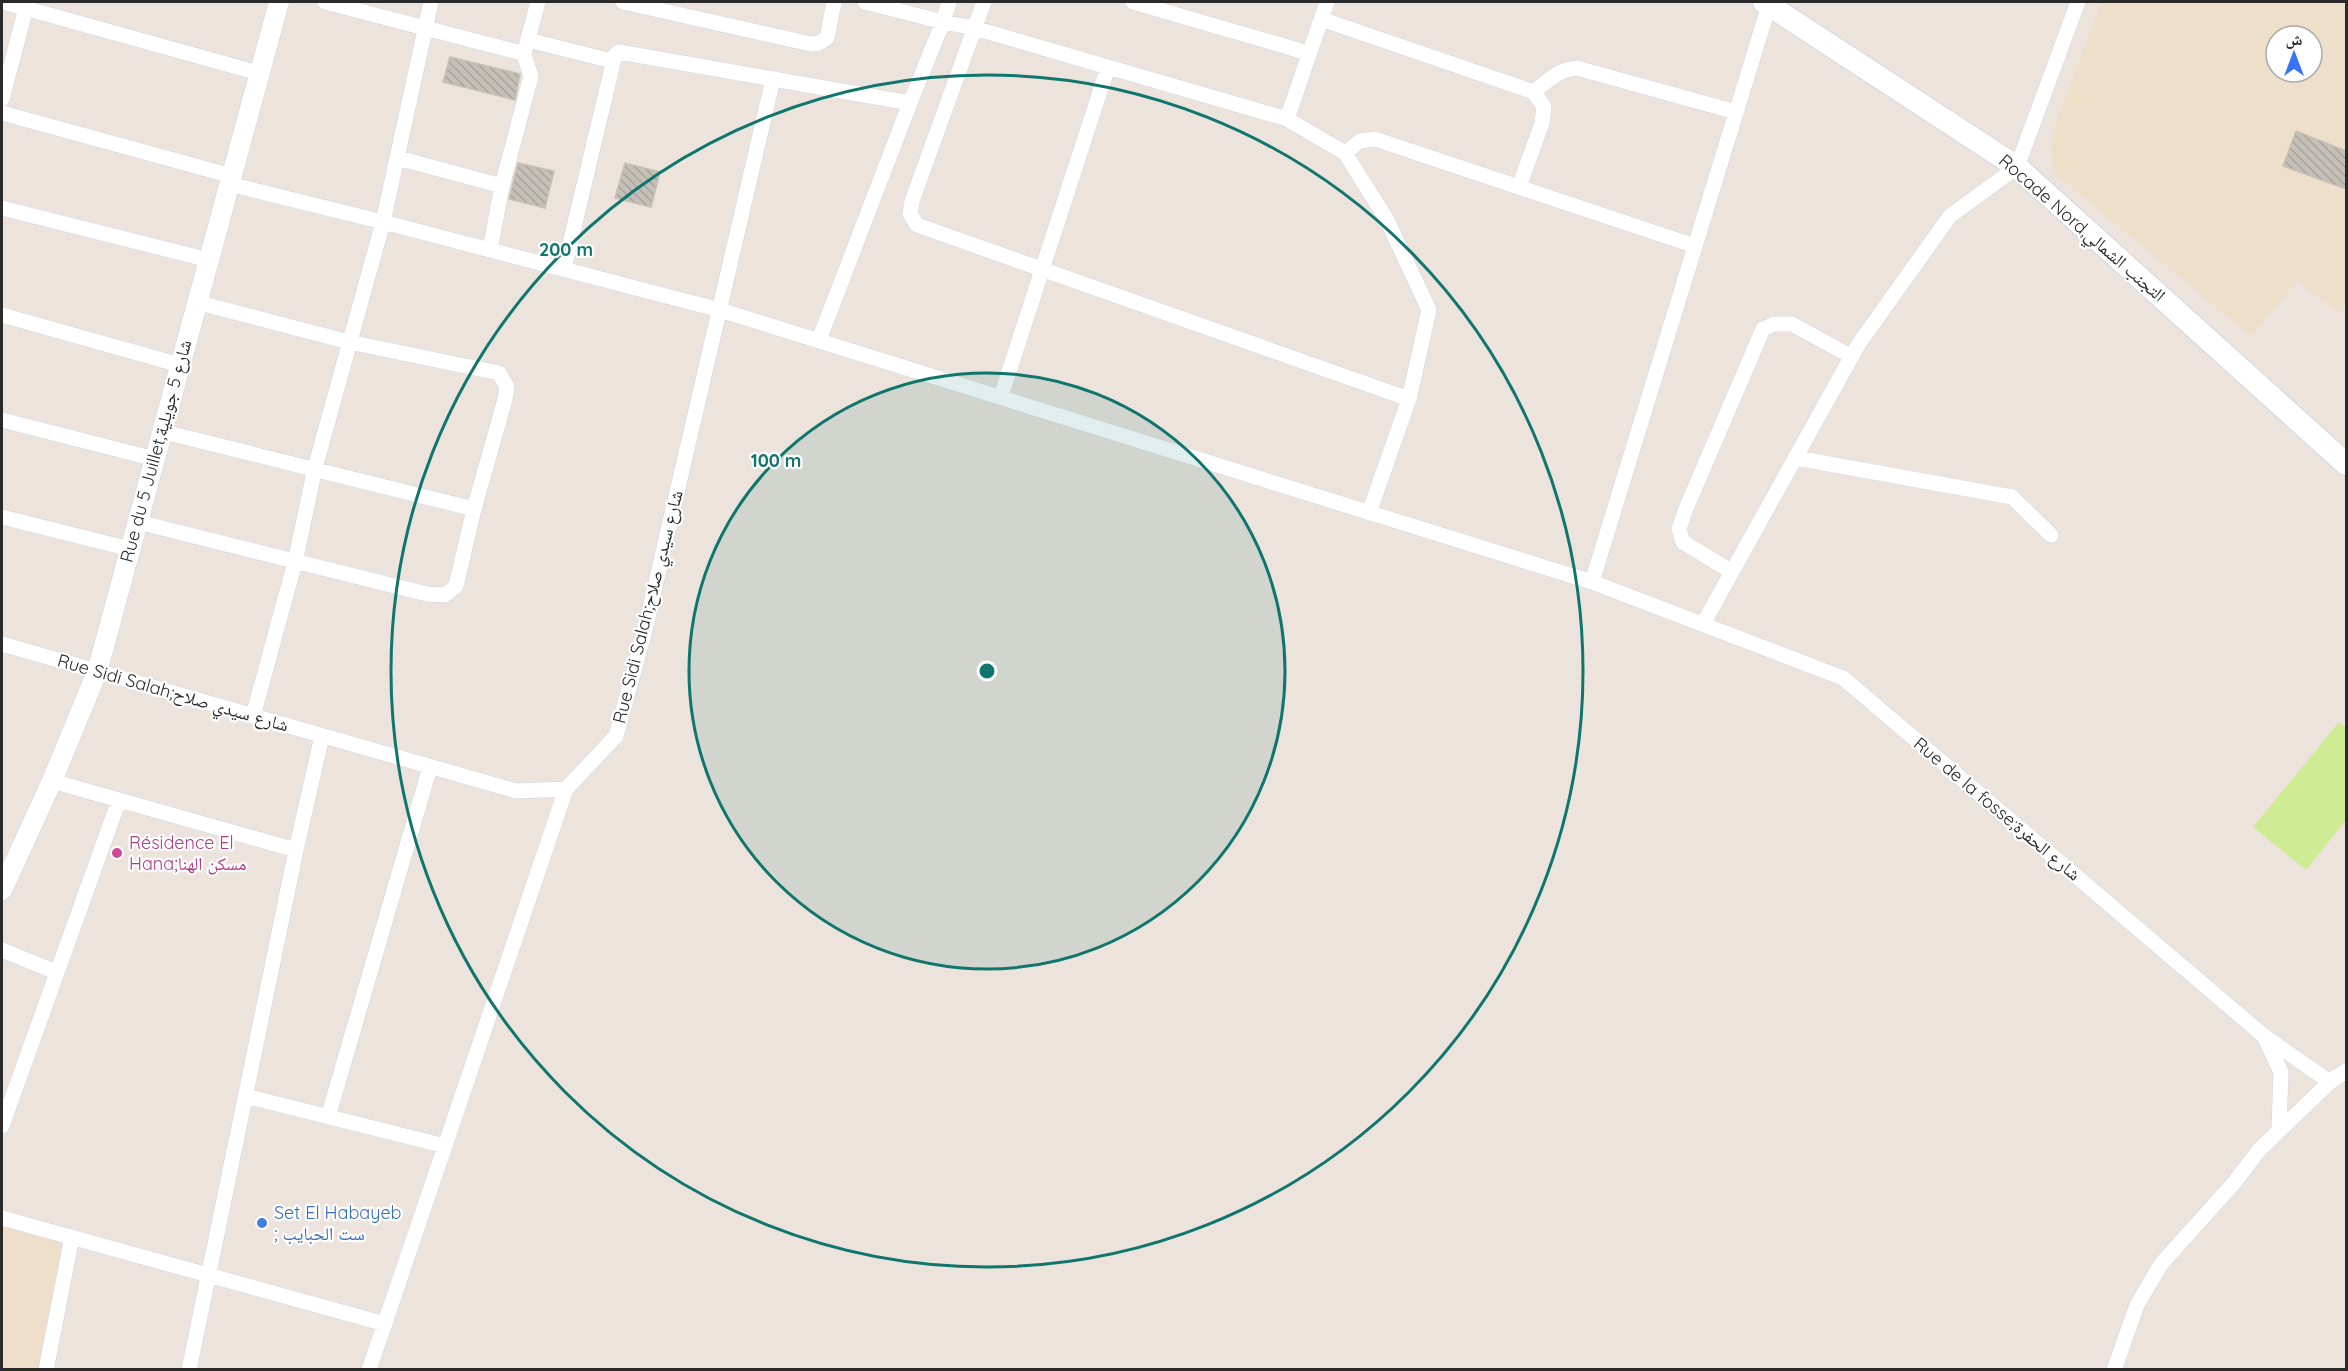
<svg xmlns="http://www.w3.org/2000/svg" width="2348" height="1371" font-family="Quicksand,'Noto Naskh Arabic',sans-serif">
  <style>
    .education { fill: #eedfcb; fill-rule: evenodd }
    .pitch { fill: #cfeb93 }
    .building { fill: url(#building-back-hatch); stroke: #c8bfb5; stroke-width: 1.5 }
    .lines { fill: none; stroke-linecap: round; stroke-linejoin: round }
    .minor-casing { stroke: #d1d6e3; stroke-width: 16 }
    .tertiary-casing { stroke: #d1d6e3; stroke-width: 21 }
    .secondary-casing { stroke: #d1d6e3; stroke-width: 24 }
    .minor { stroke: #fff; stroke-width: 15 }
    .tertiary { stroke: #fff; stroke-width: 20 }
    .secondary { stroke: #fff; stroke-width: 22 }
    .ring { fill: none; stroke: #0f766e; stroke-width: 3 }
    .hotel-dot { fill: #d1479c; stroke: #fff; stroke-width: 2 }
    .shop-dot { fill: #3f7fe0; stroke: #fff; stroke-width: 2 }
    .labels { text-anchor: middle; stroke-width: 4.5; stroke-linejoin: round; paint-order: stroke }
    .street-label { font-size: 18px; fill: #2a2a2a; stroke: #fff }
    .hotel-label { font-size: 18px; fill: #b23c85; stroke: #fff; text-anchor: start }
    .shop-label { font-size: 18px; fill: #366cbe; stroke: #fff; text-anchor: start }
    .centre { fill: #0f766e; stroke: #fff; stroke-width: 3 }
    .ring-label { font-size: 18px; text-anchor: middle; font-weight: bold; fill: #0f766e; stroke: #fff; stroke-width: 4.5; stroke-linejoin: round; paint-order: stroke }
  </style>
  <defs>
    <pattern id="building-back-hatch" width="6" height="6" patternUnits="userSpaceOnUse" patternTransform="scale(1.5)"><rect width="6" height="6" fill="#c4bfb7"/><path d="M-1 5l2 2M0 0l6 6M5-1l2 2" fill="none" stroke="#a9a49e"/></pattern>
  </defs>
  <rect width="100%" height="100%" fill="#ece3dc"/>
  <path class="education" d="M2101,2H2346V304L2339,314L2297,282L2251,337L2053,172L2051,136ZM2276,36H2312V72H2276Z
    M2,1224L63,1242L38,1369H2Z"/>
  <path class="pitch" d="M2339,722L2346,728V820L2306,870L2253,827Z"/>
  <path class="building" d="M450,57L520,74L515,100L443,82Z
    M2296,131L2346,151V189L2283,166Z
    M518,163L554,171L545,208L509,199Z
    M625,163L660,172L651,207L615,198Z"/>
  <g class="lines">
    <defs>
      <path id="minor" d="M3,2L259,73
        M325,2L518,52L525,50L538,2
        M623,2L811,44L819,43L827,38L834,2
        M865,2L943,22L974,28L1287,119
        M984,2L912,201L910,214L917,225L1409,399
        M1133,2L1308,53
        M1327,2L1287,119L1345,153L1387,220L1429,310L1409,399L1369,513
        M1770,2L1592,582L1843,678L2264,1036L2330,1082L2346,1071
        M1321,19L1534,92L1544,107L1542,123L1519,187
        M528,40L612,61
        M1534,92C1548,80 1558,70 1577,68L1736,112
        M2,99L26,8
        M2,113L232,176
        M1345,153L1360,141L1375,139L1695,246
        M398,158L502,186
        M229,184L383,222L720,310L1592,582
        M2,208L209,260
        M490,250L502,186L531,76L523,52
        M564,269L615,55L619,52L773,79
        M2,315L180,365
        M819,340L910,103
        M1001,396L1108,67
        M2,420L155,459
        M164,432L474,509
        M1796,458L2012,497L2051,535
        M2,517L130,549
        M138,522L427,594L445,595L456,586L474,509L505,399L507,387L499,373L349,342L196,302
        M1732,572L1683,542L1679,529L1685,511L1763,329L1774,324H1792L1852,357
        M1703,624L1858,345L1950,216L2017,167L2078,2
        M2,644L516,791L566,789L616,736L644,634L773,79L910,103L943,22L949,2
        M253,716L295,562L315,468L383,222L431,2
        M52,781L296,850
        M2,950L56,972
        M2264,1036L2281,1072L2279,1130
        M245,1096L445,1146
        M328,1117L430,767
        M2,1126L119,800
        M2,1218L385,1324
        M46,1370L72,1237
        M189,1370L296,850L322,736
        M369,1370L566,789
        M2114,1370L2137,1305L2161,1264L2234,1183L2259,1150L2335,1077"/>
      <path id="tertiary" d="M2,890L52,781L97,672L279,2"/>
      <path id="secondary" d="M1764,2L2017,167L2346,464"/>
    </defs>
    <use href="#minor" class="minor-casing"/>
    <use href="#tertiary" class="tertiary-casing"/>
    <use href="#secondary" class="secondary-casing"/>
    <use href="#minor" class="minor"/>
    <use href="#tertiary" class="tertiary"/>
    <use href="#secondary" class="secondary"/>
  </g>
  <circle cx="987" cy="671" r="298" fill="#0f766e" fill-opacity=".12"/>
  <g class="ring">
    <circle cx="987" cy="671" r="298"/>
    <circle cx="987" cy="671" r="596"/>
  </g>
  <circle class="hotel-dot" cx="117" cy="853" r="6"/>
  <circle class="shop-dot" cx="262" cy="1223" r="6"/>
  <g class="labels">
    <g class="street-label">
      <text transform="translate(2082 228) rotate(41)" y="6">Rocade Nord,التجنب الشمالي</text>
      <text transform="translate(156 451) rotate(-75)" y="6">Rue du 5 Juillet,شارع 5 جويلية</text>
      <text transform="translate(648 607) rotate(-76)" y="6">Rue Sidi Salah;شارع سيدي صلاح</text>
      <text transform="translate(173 693) rotate(16)" y="6">Rue Sidi Salah;شارع سيدي صلاح</text>
      <text transform="translate(1997 809) rotate(40)" y="6">Rue de la fosse;شارع الحفرة</text>
    </g>
    <g class="hotel-label">
      <text x="129" y="849">Résidence El<tspan x="129" dy="21">Hana;مسكن الهنا</tspan></text>
    </g>
    <g class="shop-label">
      <text x="274" y="1219">Set El Habayeb<tspan x="274" dy="21">; ست الحبايب</tspan></text>
    </g>
  </g>
  <circle cx="987" cy="671" r="9" class="centre"/>
  <g class="ring-label">
    <text x="566" y="256">200 m</text>
    <text x="776" y="467">100 m</text>
  </g>
  <rect width="2348" height="1371" fill="none" stroke="#2a2a2a" stroke-width="6"/>
  <g transform="translate(2294 54)"><circle r="28" fill="#ffffff" stroke="#aaaaaa" stroke-width="1.5"/>
  <path d="M0-4.5L10 22L0 15L-10 22Z" fill="#3a73fb"/>
  <text y="-9" font-size="16" font-weight="bold" text-anchor="middle" fill="#2a2a2a">ش</text>
  </g>
</svg>
